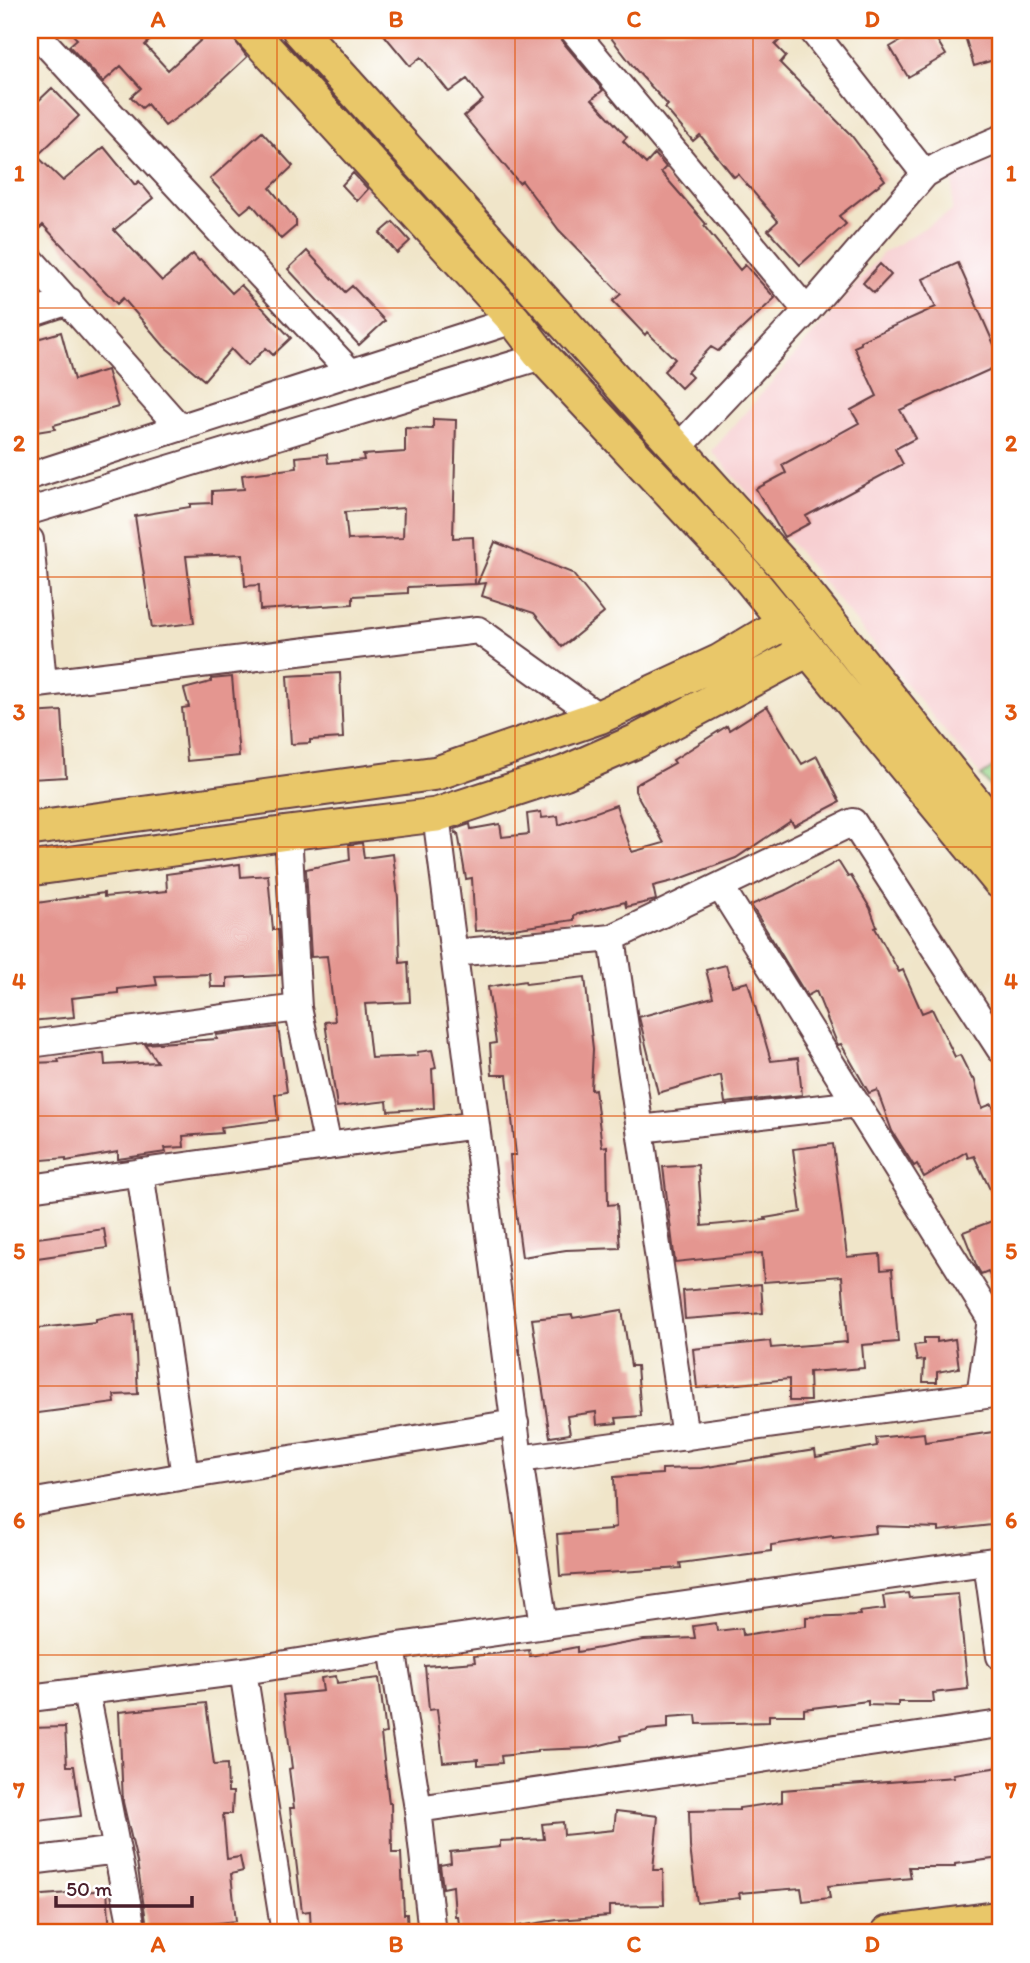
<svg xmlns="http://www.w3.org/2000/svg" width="1030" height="1963" font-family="Itim,sans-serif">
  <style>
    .built { fill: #f7cfd1 }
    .park { fill: url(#park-crowns); stroke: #727b5c; stroke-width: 2 }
    .building { fill: #e49690; fill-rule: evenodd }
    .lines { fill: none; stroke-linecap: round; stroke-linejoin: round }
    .minor-casing { stroke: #633d43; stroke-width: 30 }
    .major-casing { stroke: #633d43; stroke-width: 37 }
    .minor { stroke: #fff; stroke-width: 26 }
    .major { stroke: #e9c769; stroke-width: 33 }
    .grid { fill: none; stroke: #e0560e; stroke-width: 2; stroke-opacity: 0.55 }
    .neatline { fill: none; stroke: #e0560e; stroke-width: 2.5 }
    .grid-label { font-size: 23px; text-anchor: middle; font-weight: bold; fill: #e0560e }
  </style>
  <defs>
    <pattern id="park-crowns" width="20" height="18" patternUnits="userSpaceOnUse" patternTransform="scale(1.75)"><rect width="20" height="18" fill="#9ad78c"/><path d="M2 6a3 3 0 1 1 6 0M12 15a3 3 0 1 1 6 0" fill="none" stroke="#86b879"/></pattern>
  </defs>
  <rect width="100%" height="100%" fill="#fff"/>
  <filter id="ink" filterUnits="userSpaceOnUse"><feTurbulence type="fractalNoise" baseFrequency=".0143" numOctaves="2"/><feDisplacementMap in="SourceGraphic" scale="14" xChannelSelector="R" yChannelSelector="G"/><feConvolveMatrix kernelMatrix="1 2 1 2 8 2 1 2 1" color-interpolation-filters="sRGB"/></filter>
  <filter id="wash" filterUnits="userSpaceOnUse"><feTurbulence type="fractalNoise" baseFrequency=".00686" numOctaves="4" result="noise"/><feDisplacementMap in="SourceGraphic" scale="28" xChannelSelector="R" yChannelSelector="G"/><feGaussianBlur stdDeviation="1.57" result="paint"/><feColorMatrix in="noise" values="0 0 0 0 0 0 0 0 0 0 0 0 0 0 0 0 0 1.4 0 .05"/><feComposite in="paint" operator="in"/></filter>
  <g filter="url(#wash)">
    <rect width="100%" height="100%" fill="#f0e5c9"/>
    <path class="built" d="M1000,159V763L981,776L802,556L712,451L883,253L952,211L953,177Z"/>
    <path class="park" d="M1000,763V797L981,776Z"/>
    <g id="blocks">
      <path class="building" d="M68,30H161L145,45L168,70L212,30H227L247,57L202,99L165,126L147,104L142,108L131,97L141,88L121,66L103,82L69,46L77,39Z
        M380,30H539L546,39L557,30L561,40L603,90L592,99L627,137L623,141L646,164L655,154L666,167L661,172L706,224L704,226L740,270L745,265L775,298L718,351L711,347L687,372L692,377L681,388L664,371L675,359L647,332L645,335L613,301L621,294L559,230L522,181L519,183L464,116L483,100L467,79L449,92L421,57L410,66Z
        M605,30H771L781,39L775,45L786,56L780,63L851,135L885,180L839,216L846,224L800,265L768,230L778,221L738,174L734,177L700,135L693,141L665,108L668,105L636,70Z
        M919,30H931L946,55L908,77L890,47Z
        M963,30H1000V58L974,66Z
        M52,88L79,116L37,156L63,181L104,147L135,185L139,181L153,198L114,230L162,281L193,254L199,261L201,260L232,293L241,285L291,338L273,355L266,348L247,366L231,349L204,380L164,346L123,298L117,304L43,225L40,228L30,217V109Z
        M262,132L293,166L270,188L296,220V226L281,239L252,204L241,213L210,179Z
        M353,173L368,189L357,201L342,185Z
        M393,222L410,241L397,253L380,233Z
        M307,251L345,292L352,286L385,321L359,345L288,269Z
        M958,263L1000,358V365L900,410L916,438L895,449L903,464L806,516L810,523L784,537L756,489L786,473L782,465L859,423L851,410L877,396L854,347L861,344L860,341L936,307L923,279Z
        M880,264L891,275L874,293L863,283Z
        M61,332L74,380L107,370L118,407L54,425L55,429L30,433V341Z
        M433,419L456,420L453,538L473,537L475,584L408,587V593L353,596V604L260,610L259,585L245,586L243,554L186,556L194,623L152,628L135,516L190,507V504L212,503V491L244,489L242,475L297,468L296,457L327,454L328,463L364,460L363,455L405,452V428L433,429ZM404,508L403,538L348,540L345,512Z
        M495,542L572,573L604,613L562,647L534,613L482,596L486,583L477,584Z
        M340,673L343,738L310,740V743L291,744L287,676Z
        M232,677L239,756L187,761L182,708L189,707L184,689L211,682V679Z
        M767,706L802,764L817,756L840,802L794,826L791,821L736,858L677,880L653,886L656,900L626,907L625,902L574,915V920L513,929L475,931L472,878L466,879L458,833H456L455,829L470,824L471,829L500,824L502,837L529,834L527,814L541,812L542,818L558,816L559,825L616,805L632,852L664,843L635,791V785L675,763L673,760L727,726L729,730Z
        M62,711L66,777L30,779V713Z
        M362,843L364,858L393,854L398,898L400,963L408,962L410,1002L365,1004L371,1058L418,1056L417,1052L432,1050L436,1068L432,1069L434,1108L388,1111L387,1101L337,1107L325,1022L335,1021L327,956L311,957L306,869L350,860L349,845Z
        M838,861L848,877L851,876L870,908L877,927L875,928L899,972L903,970L922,1013L932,1009L955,1057L960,1055L972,1079L974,1078L982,1108L992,1104L1000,1127V1210L974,1156L968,1158L966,1152L924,1177L917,1164L914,1166L892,1131L877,1090L869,1093L841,1044L838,1045L837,1043L816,991L807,996L751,905L786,890Z
        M240,864L241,877L268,875L273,930H278L280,975L227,978V987H211L210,974L155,976L157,985L118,989V993L72,998L74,1017L30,1021V904L104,893V897L167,891L166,874Z
        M726,965L732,986L748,982L771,1061L798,1058L802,1095L725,1103L721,1075L658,1093L639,1017L713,997L706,970Z
        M585,977L593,1049L591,1090L595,1089L602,1147L607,1146L608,1205L617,1204L620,1248L566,1250L522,1257L512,1182L510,1155H516L507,1075H492L490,1044L496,1043L488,987L525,981L526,984Z
        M278,1027L287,1092L275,1094L278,1120L221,1127L222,1133L183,1136L184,1147L165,1148L166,1152L118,1159V1152L66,1161V1158L30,1161V1063L59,1062L58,1059L104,1053L105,1065L157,1062L145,1044L217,1039L216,1035Z
        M833,1144L847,1257L880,1254L881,1270L892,1269L898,1342L862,1345L864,1368L809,1372L810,1401H789V1379L697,1388L693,1349L770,1341L771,1348L847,1342L842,1276L764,1282L762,1253L675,1262L663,1167L698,1165L702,1226L766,1220L765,1218L801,1212L793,1149Z
        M1000,1218V1301L988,1271L981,1274L977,1267L963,1232Z
        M104,1229L107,1248L30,1259V1239Z
        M761,1284L763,1313L685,1319L683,1291Z
        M622,1310L631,1366H637L641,1416L616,1418L617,1423L597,1425L596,1412L567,1416L570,1434L550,1437L532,1319L572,1315L573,1318Z
        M134,1314L138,1394L114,1395L115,1403L30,1414V1329L96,1322V1319L116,1315Z
        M924,1338H937V1342L955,1339L959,1368L937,1372V1382H923L924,1360L917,1361L914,1345L924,1344Z
        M1000,1431V1524L939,1531V1528L875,1526L876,1533L833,1538V1536L771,1545V1551L680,1563L681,1568L560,1576L557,1534L611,1530V1528L616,1527L614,1477L662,1474V1469L701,1468L815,1450L816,1457L877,1446L876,1438L924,1433L925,1442Z
        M908,1593L909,1598L958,1594L968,1689L933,1693L934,1702H898V1706L868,1705V1701L804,1709V1715H769V1722L697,1724L696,1715L668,1717V1728L647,1730V1731L620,1736L621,1740L588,1748L537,1750V1752L501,1756L502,1763L478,1765V1759L443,1762L437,1709L429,1710L425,1666L475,1662L474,1656L529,1650L530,1656L577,1647V1652L644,1640L695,1638L693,1626L716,1623L717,1631L742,1628L743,1635L806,1626V1617L860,1615L859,1612L885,1609L883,1596Z
        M336,1676L337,1683L379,1678L386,1733L381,1734L389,1803H391L392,1853H401L404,1914H407L408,1933H311L310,1911L302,1912L290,1808H294L289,1769L292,1768L283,1695L323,1691L321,1678Z
        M206,1703L214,1765L227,1764L228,1792H233L232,1814H223L227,1859L240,1857L243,1871L231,1874L236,1921L184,1927V1931L148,1933L137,1862L123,1802L119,1712Z
        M65,1727L67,1766H74L81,1816L30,1822V1728Z
        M1000,1767V1858L955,1864V1867H909L911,1878L828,1886L830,1898L803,1901L801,1888L739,1893L740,1898L697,1903L690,1847L689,1811L739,1810V1808L782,1802V1790L954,1777L953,1774Z
        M616,1811L658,1816L653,1870H663L664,1905L609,1906V1916L557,1920L488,1931V1933H460L458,1916H455L453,1886L443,1888L440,1865L451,1863L450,1852L500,1847V1841L544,1839L542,1824L563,1822L564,1835L614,1830Z
        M107,1890L110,1933H30V1918H33L31,1896Z"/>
    </g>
  </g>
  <g filter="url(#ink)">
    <use href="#blocks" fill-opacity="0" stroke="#633d43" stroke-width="2"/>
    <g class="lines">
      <defs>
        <path id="minor" d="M33,30L351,373
          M573,30L807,311
          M812,30L925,174
          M30,259L179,427
          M30,314L69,301
          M678,448L807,311L925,174L946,162L1000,139
          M30,476L514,320
          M30,511L542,356
          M30,540L43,683
          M30,685L478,630L599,717
          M436,815L519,1459L544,1625
          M288,833L298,1008L328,1146
          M720,886L991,1319L980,1396
          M612,938L685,1437
          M454,953L612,938L853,822L1000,1049
          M30,1044L298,1008
          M640,1129L857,1104
          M140,1172L185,1476
          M30,1188L476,1125
          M519,1459L1000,1393
          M30,1503L185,1476L515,1423
          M987,1562L1000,1656
          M392,1647L418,1809L432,1933
          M243,1671L285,1933
          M86,1692L133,1933
          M30,1698L243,1671L392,1647L1000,1560
          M418,1809L1000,1724
          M30,1861L117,1850"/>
        <path id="major" d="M249,30L514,320L542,356L745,573L1000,882
          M299,30L785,567L1000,834
          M30,829L437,773L599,717L720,661L785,622
          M30,869L288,833L436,815L564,773L637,741L808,650
          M888,1933L1000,1918"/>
      </defs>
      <use href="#minor" class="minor-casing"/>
      <use href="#major" class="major-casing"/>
      <use href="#minor" class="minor"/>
      <use href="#major" class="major"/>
    </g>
  </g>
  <path class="grid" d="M277,30V1933M515,30V1933M753,30V1933M30,308H1000M30,577H1000M30,847H1000M30,1116H1000M30,1386H1000M30,1655H1000"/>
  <rect width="1030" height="1963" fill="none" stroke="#fff" stroke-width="77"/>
  <path d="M56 1896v10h136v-10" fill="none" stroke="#4a1f2b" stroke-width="3.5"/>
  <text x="66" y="1896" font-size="21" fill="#4a1f2b" stroke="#ffffff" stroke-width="5" paint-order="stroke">50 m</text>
  <rect x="38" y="38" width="954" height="1886" class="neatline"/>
  <g class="grid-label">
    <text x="158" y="27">A</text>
    <text x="396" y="27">B</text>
    <text x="634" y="27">C</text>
    <text x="872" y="27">D</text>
    <text x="19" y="181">1</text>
    <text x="1011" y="181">1</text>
    <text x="19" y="451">2</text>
    <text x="1011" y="451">2</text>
    <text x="19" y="720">3</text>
    <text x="1011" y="720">3</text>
    <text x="19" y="989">4</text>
    <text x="1011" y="989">4</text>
    <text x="19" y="1259">5</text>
    <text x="1011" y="1259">5</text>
    <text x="19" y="1528">6</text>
    <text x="1011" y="1528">6</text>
    <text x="19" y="1798">7</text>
    <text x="1011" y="1798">7</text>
    <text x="158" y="1952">A</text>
    <text x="396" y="1952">B</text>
    <text x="634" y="1952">C</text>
    <text x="872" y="1952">D</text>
  </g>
</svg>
